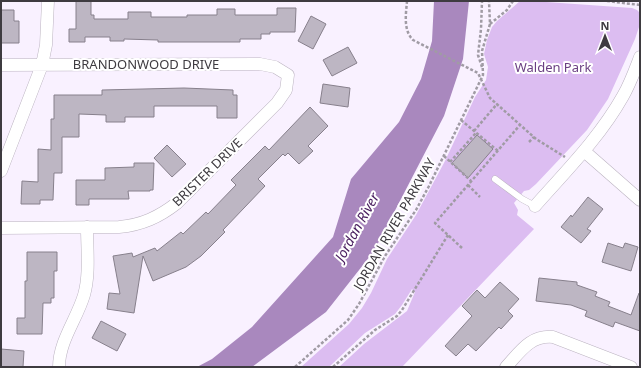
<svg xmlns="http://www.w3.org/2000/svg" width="641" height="368" font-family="'Noto Sans',sans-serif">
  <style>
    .green { fill: #dcbdf1 }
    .water { fill: #a988be }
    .building { fill: #bdb6c3; stroke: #87808c }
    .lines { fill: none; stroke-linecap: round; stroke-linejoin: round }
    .lane-casing { stroke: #bbb3c0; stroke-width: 7 }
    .street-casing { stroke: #bbb3c0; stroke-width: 13 }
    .path { stroke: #a09ba4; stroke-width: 2.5; stroke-dasharray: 3 2; stroke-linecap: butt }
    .lane { stroke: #fff; stroke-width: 6 }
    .street { stroke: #fff; stroke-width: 12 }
    .labels { text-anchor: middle; stroke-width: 4; stroke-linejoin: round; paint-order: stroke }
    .street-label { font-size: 13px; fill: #3e3b40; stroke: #fff }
    .park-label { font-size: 13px; fill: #6a3f82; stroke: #fff }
    .water-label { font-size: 14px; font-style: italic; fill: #481d5e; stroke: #fff }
  </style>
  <rect width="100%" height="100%" fill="#f9f1ff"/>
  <path class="green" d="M520,1H532L632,8L637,10L640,13V24L635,39L608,99L587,130L536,184L529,190L524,191L514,203L518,210L517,215L534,229L402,367H339L364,344L407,311L415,292L412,289L402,305L395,314L365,333L329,367H301L349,324L362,308L371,293L387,259L416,215L445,161L475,97L486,80L488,67L484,54L487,40L492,27L497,21Z"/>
  <path class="water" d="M434,1H469L463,59L444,116L374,251L326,312L252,367H197L212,359L252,327L333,237L351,179L399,122L421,79L432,41Z"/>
  <path class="building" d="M76,1H91V15H94V19H128V12H151V17H187V15H217V9H235V15H277V8H296L295,32H270V34H261V39H240V42H158V40L124,39V41H110V37H85V42H69V29H76Z
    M1,10H14V21H19V43H1Z
    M311,16L326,24L313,49L298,41Z
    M348,47L357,63L332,76L323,60Z
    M323,84L350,88L348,107L320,103Z
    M184,88L233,90V95H237V118H217V106H154V117H125V122H106V115L79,114V137H62V173H54L53,200H40V204H21L22,181L38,182V149L51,150V119H54V95H102V90Z
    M310,107L328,126L308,146L313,151L299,164L288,153L285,156L283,154L258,179L265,186L223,230L225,232L201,256L186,267L153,281L143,256L134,313L107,309L109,293L120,294L113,256L132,253L133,257L155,248L157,251L181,232L183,234L206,212L208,214L236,185L231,180L265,146L269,150Z
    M477,135L493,149L468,178L452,163Z
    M167,145L186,164L172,177L154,158Z
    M134,163H154L153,190H150V191H128L129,199H89V205H76V180H105V168L134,167Z
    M588,197L603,209L587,229L591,231L581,243L561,227L571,215L572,217Z
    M608,243L623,248L625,243L638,247L631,271L602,262Z
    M27,252H57V271H54V298H51V303H43L42,334H17V318H25V281H27Z
    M539,278L577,282V285L597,292L595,296L610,302L608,306L631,315L639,293H640V331L615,322L613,327L585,316L587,311L571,305L536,301Z
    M500,282L519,299L508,311L513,316L501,329L499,327L476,351L468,344L456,356L445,346L472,316L462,306L477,290L485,298Z
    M101,321L126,334L117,351L92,338Z
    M1,349L24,351L23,367H1Z"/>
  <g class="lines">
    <defs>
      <path id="lane" d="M495,179L522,199L535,206"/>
      <path id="street" d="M1,65L260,64L275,67L288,75L286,90L277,103L177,203C159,217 142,225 119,227L1,228
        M584,151L640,200
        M1,171L42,65L46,45L48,1
        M535,206C566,171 600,137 623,96C630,84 635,70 640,57
        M59,367C59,341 77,319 84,295C90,274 87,249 87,227
        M506,367C520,352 530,335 553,337L631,367"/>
    </defs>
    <use href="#lane" class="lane-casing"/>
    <use href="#street" class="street-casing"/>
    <path class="path" d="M407,1C406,14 403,30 413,40L478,73L490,98L536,139L565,157
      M607,1L640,5
      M490,24L507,10L513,1
      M482,67L478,55L481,29L482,1
      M461,120L498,151
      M474,131L497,104
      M529,142L534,137
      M444,156L471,181
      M450,162L476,133
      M468,185L480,197
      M462,248L435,223L520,125
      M295,367L348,320L359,304L385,256L416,210L429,186L483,75L482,51L490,24L489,1
      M333,367L375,330L397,316L402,310L448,235"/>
    <use href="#lane" class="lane"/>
    <use href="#street" class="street"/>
  </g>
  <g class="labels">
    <g class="street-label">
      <text x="146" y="69">BRANDONWOOD DRIVE</text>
      <text transform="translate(207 172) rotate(-44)" y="5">BRISTER DRIVE</text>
      <text transform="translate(394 224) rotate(-60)" y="5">JORDAN RIVER PARKWAY</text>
    </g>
    <g class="park-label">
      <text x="553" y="72">Walden Park</text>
    </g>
    <g class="water-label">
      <text transform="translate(357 227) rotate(-61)" y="5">Jordan River</text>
    </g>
  </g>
  <rect width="641" height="368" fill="none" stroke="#3e3b40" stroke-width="4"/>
  <g transform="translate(605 36)" stroke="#ffffff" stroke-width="3" paint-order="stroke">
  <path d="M0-3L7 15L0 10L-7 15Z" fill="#3e3b40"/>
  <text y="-6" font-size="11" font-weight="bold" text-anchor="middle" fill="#3e3b40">N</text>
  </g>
</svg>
